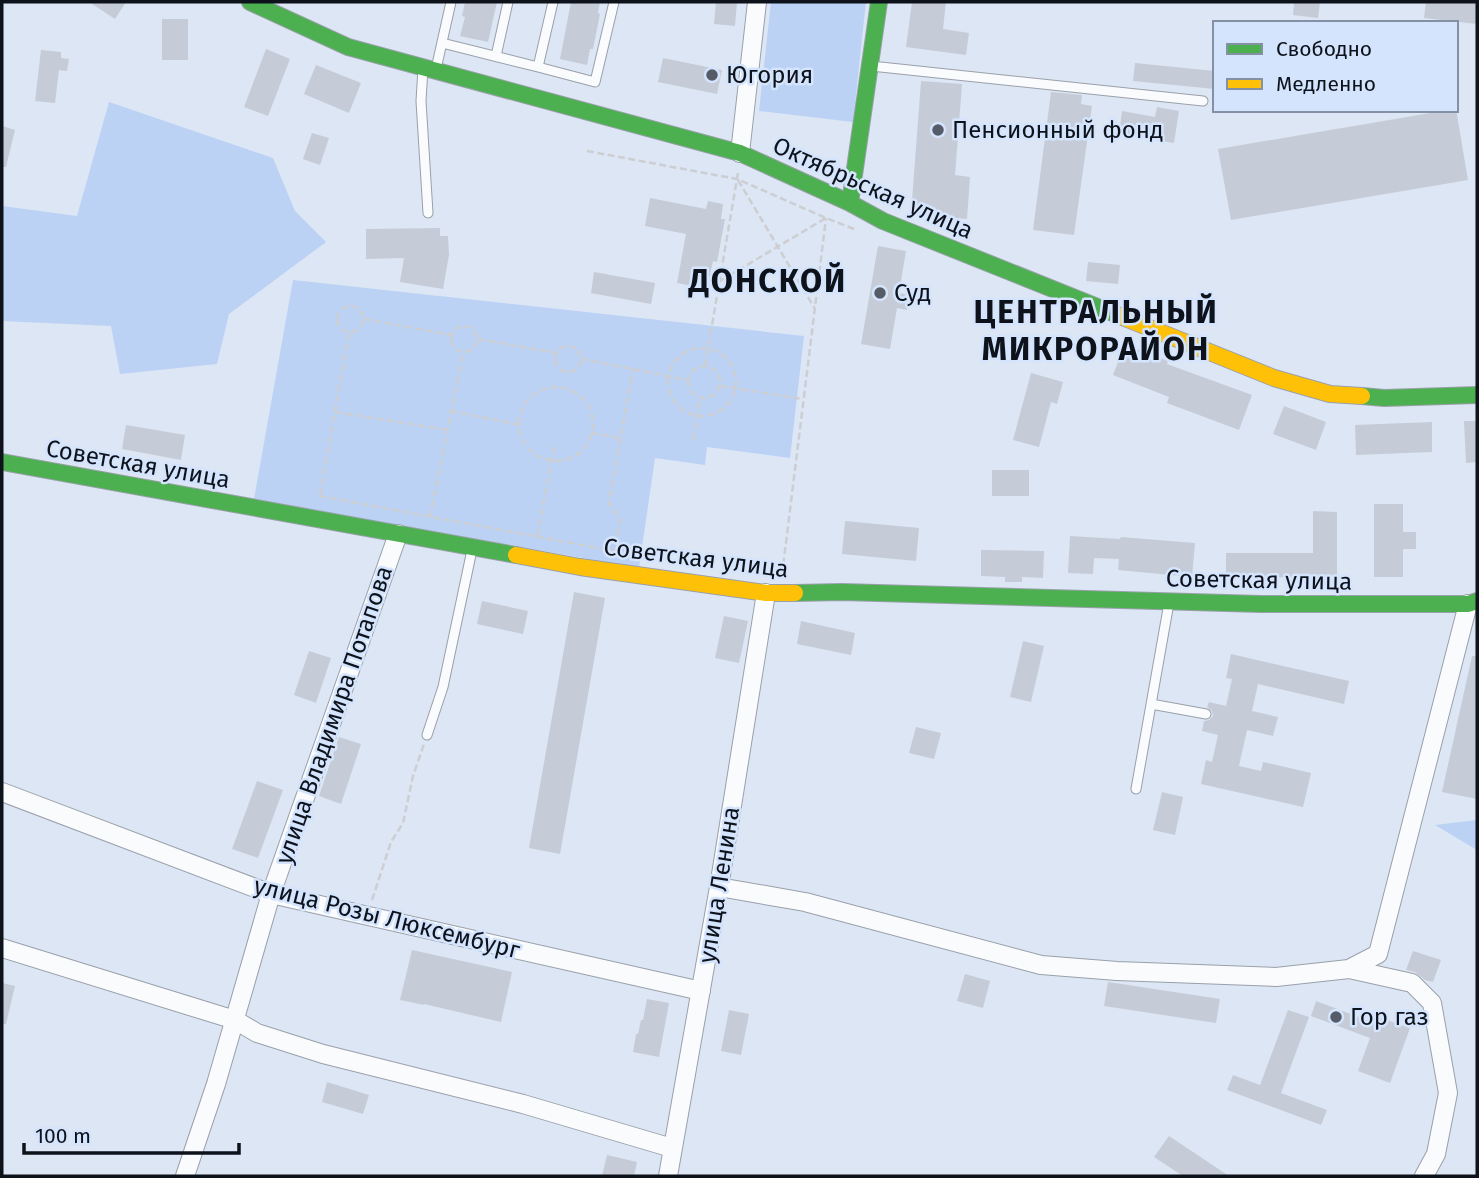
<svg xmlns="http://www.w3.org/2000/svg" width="1479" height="1178" font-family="'Fira Sans',sans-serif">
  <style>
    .green { fill: #bbd2f5 }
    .building { fill: #c5ccd7 }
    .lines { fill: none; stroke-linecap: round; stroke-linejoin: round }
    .lane-casing { stroke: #99a0aa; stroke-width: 11 }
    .street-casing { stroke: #99a0aa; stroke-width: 20 }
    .fast-casing { stroke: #99a0aa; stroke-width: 18 }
    .slow-casing { stroke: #99a0aa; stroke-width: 18 }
    .path { stroke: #ccced2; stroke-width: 2.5; stroke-dasharray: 7 3.5; stroke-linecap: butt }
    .lane { stroke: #fafbfd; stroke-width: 9 }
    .street { stroke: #fafbfd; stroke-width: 18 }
    .fast { stroke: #4caf50; stroke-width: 16 }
    .slow { stroke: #ffc107; stroke-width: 16 }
    .poi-dot { fill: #565c67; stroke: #d4e4fd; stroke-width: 2.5 }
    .labels { text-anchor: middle; stroke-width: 5; stroke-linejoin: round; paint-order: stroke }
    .poi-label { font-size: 24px; fill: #0d121b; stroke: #d4e4fd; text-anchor: start }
    .street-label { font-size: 24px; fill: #0d121b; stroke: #d4e4fd }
    .district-label { font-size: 32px; font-weight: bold; letter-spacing: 2px; fill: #0d121b; stroke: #d4e4fd }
  </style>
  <rect width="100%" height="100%" fill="#dde6f4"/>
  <path class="green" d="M771,2H866L853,122L759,111Z
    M109,102L273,158L295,211L326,242L229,314L217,364L120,374L111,326L2,321V206L77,216Z
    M293,280L804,336L790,458L707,447L705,465L655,458L639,568L254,499Z
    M1477,820V850L1435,825Z"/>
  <path class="building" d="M89,2H126L115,19Z
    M465,2H497L488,42L460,36L465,17L462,16Z
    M571,2H600L598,13L600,14L593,49H590L587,65L560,59Z
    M716,2H737L735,26L714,24Z
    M912,2H946L943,29L969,33L966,55L906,47Z
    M1294,2H1320L1318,18L1293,15Z
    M1426,2H1477V24L1424,18Z
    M162,19H188V60H162Z
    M266,49L290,59L268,116L244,107Z
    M41,50L61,52V58L69,59L67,71L59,70L55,103L35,101Z
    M663,58L722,70L717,94L658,82Z
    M1135,63L1215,71V89L1133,81Z
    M316,65L361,83L349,113L304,94Z
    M921,81L962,84L955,175L970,177L967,219L911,214Z
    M1051,92L1082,95L1081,104L1092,106L1074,235L1033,230Z
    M1157,107L1179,111L1174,143L1119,134L1122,111L1155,117Z
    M1456,109L1468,180L1231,220L1218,149L1448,110H1456Z
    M2,126L15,130L6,167H2Z
    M312,133L329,138L320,165L303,159Z
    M650,198L706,209L708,201L723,204L721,219H725L717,262L713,261L707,289L677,283L686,234L645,226Z
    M440,228V236H448L449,255L443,289L400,282L404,258L366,259V229Z
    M878,246L906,251L899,293L909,295L907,310L897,308L890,349L861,344Z
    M1088,262L1120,265L1118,284L1086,281Z
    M594,272L655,283L651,304L591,293Z
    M1125,344L1168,361L1167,364L1252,395L1239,430L1167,403L1169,397L1113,375Z
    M1031,373L1063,382L1057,404L1051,402L1039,447L1013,440Z
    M1284,406L1326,422L1316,450L1273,434Z
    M1464,421H1477V462L1466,463Z
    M1432,422V452L1356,455L1355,425Z
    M126,425L185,435L181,460L122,449Z
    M992,470H1029V496H992Z
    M1374,504H1403V532H1416V549H1403V577H1374Z
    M1313,511L1337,512V579H1313V577L1226,578V553H1313Z
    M845,521L919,528L916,561L842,554Z
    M1070,536L1120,539L1121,537L1195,543L1192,577L1118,570L1119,559L1094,558L1093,574L1068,573Z
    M981,550L1044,551L1043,578L1022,577V582H1005V577L981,576Z
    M574,592L605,598L560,854L529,848Z
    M482,601L528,611L523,634L477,624Z
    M724,616L748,621L739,663L715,658Z
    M801,621L855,633L851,655L797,644Z
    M1023,641L1044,646L1031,702L1010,697Z
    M309,651L331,658L316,703L294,695Z
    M1231,654L1349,681L1344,704L1258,684L1252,711L1278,717L1273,736L1247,730L1239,766L1261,771L1263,762L1311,773L1303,807L1201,784L1206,760L1212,762L1218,735L1202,731L1204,721L1209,720L1213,716L1212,711L1207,707L1209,702L1226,706L1232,679L1226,678Z
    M1472,656H1477V799L1442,792Z
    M916,727L941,733L934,759L909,753Z
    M339,737L361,744L341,804L319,796Z
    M257,781L283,790L258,858L232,849Z
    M1162,792L1183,797L1175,835L1153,830Z
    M412,950L512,972L501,1022L424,1004V1005L400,1000Z
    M1413,951L1441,960L1433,982L1425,980L1415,972L1406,970Z
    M965,974L990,981L983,1008L957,1001Z
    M1108,982L1220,999L1216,1023L1104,1006Z
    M2,983L15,986L6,1024H2Z
    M647,999L669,1003L659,1057L633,1052L636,1034H638L641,1020H643Z
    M1316,1001L1375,1023L1378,1017L1410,1028L1390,1083L1358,1071L1370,1038L1311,1016Z
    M729,1010L749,1014L741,1055L721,1051Z
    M1288,1010L1309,1017L1281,1093L1327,1110L1321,1125L1227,1090L1233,1075L1260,1085Z
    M327,1082L369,1095L363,1114L322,1102Z
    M1169,1136L1229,1176H1183L1154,1157Z
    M607,1155L637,1162L634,1176H602Z"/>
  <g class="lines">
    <defs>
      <path id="lane" d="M442,43L538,67L553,2
        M496,56L508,2
        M871,66L1203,101
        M538,67L595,82L614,2
        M423,68L421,101L428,213
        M436,69L451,2
        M1151,704L1206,714
        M427,735L443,687L472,550
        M1136,789L1169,603"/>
      <path id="street" d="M740,153L757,2
        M2,792L271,894L701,991
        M719,887L805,902L1041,965L1117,971L1276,977L1349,969L1378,954L1468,604
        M2,948L235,1020L257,1033L323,1054L523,1104L672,1148
        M1349,969L1412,983L1432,1003L1448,1093L1436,1154L1424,1176
        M185,1176L216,1084L271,894L398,534
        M668,1176L719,887L766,593"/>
      <path id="fast" d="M250,2L348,47L740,153L850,203L883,221L1120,316
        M850,203L879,2
        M1362,396L1384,398L1477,395
        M2,462L516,555
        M795,593L842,592L1261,604H1468L1477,601"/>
      <path id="slow" d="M1120,316L1274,378L1330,394L1362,396
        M516,555L580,567L766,593H795"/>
    </defs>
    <use href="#lane" class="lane-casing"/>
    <use href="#street" class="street-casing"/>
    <use href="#fast" class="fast-casing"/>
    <use href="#slow" class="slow-casing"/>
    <path class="path" d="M587,151L737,179L826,218L854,229
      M738,180L815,309
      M720,281L826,218
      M337 319a13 13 0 1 1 26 0a13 13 0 1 1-26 0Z
      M364,319L452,335
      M451 339a13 13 0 1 1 26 0a13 13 0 1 1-26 0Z
      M478,339L557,353
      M555 359a13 13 0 1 1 26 0a13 13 0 1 1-26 0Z
      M668 382a34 34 0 1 1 68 0a34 34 0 1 1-68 0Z
      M582,359L688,380
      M705,366L738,173
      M688 382a16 16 0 1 1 32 0a16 16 0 1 1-32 0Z
      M720,386L803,399
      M519 424a37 37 0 1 1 74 0a37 37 0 1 1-74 0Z
      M451,411L520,425
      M335,412L448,430
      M592,433L620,438
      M693,440L700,398
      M320,495L349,333
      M320,496L614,551L620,520L609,502L633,369
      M430,517L463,352
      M537,536L555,444
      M782,575L826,218
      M372,900L391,842L403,823L413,776L424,744"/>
    <use href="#lane" class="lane"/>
    <use href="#street" class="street"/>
    <use href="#fast" class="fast"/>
    <use href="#slow" class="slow"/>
  </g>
  <g class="poi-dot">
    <circle cx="712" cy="75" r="7"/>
    <circle cx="938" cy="130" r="7"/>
    <circle cx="880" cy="293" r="7"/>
    <circle cx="1336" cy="1017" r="7"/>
  </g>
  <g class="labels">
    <g class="poi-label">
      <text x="726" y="83">Югория</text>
      <text x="952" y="138">Пенсионный фонд</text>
      <text x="894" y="301">Суд</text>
      <text x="1350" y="1025">Гор газ</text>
    </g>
    <g class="street-label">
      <text transform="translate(873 188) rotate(24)" y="8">Октябрьская улица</text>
      <text transform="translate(138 464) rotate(10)" y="8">Советская улица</text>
      <text transform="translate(696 558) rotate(7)" y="8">Советская улица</text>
      <text transform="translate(1259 580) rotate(1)" y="8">Советская улица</text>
      <text transform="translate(334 715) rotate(-71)" y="8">улица Владимира Потапова</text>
      <text transform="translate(719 885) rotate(-81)" y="8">улица Ленина</text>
      <text transform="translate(387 918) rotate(14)" y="8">улица Розы Люксембург</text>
    </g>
    <g class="district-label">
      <text x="768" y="292">ДОНСКОЙ</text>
      <text x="1096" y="323">ЦЕНТРАЛЬНЫЙ<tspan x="1096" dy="37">МИКРОРАЙОН</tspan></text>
    </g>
  </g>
  <rect width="1479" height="1178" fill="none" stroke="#0d121b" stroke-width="7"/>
  <rect x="1213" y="21" width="245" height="91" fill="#d4e4fd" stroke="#8490a3" stroke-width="2"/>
  <rect x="1227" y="44" width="35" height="10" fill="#4caf50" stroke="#8490a3" stroke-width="2"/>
  <text x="1276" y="56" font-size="21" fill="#0d121b">Свободно</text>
  <rect x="1227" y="79" width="35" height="10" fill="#ffc107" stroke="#8490a3" stroke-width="2"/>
  <text x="1276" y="91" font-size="21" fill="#0d121b">Медленно</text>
  <path d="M24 1143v10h215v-10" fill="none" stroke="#0d121b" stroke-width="3.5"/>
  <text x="35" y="1143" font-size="21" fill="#0d121b" stroke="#d4e4fd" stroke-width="5" paint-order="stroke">100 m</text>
</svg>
